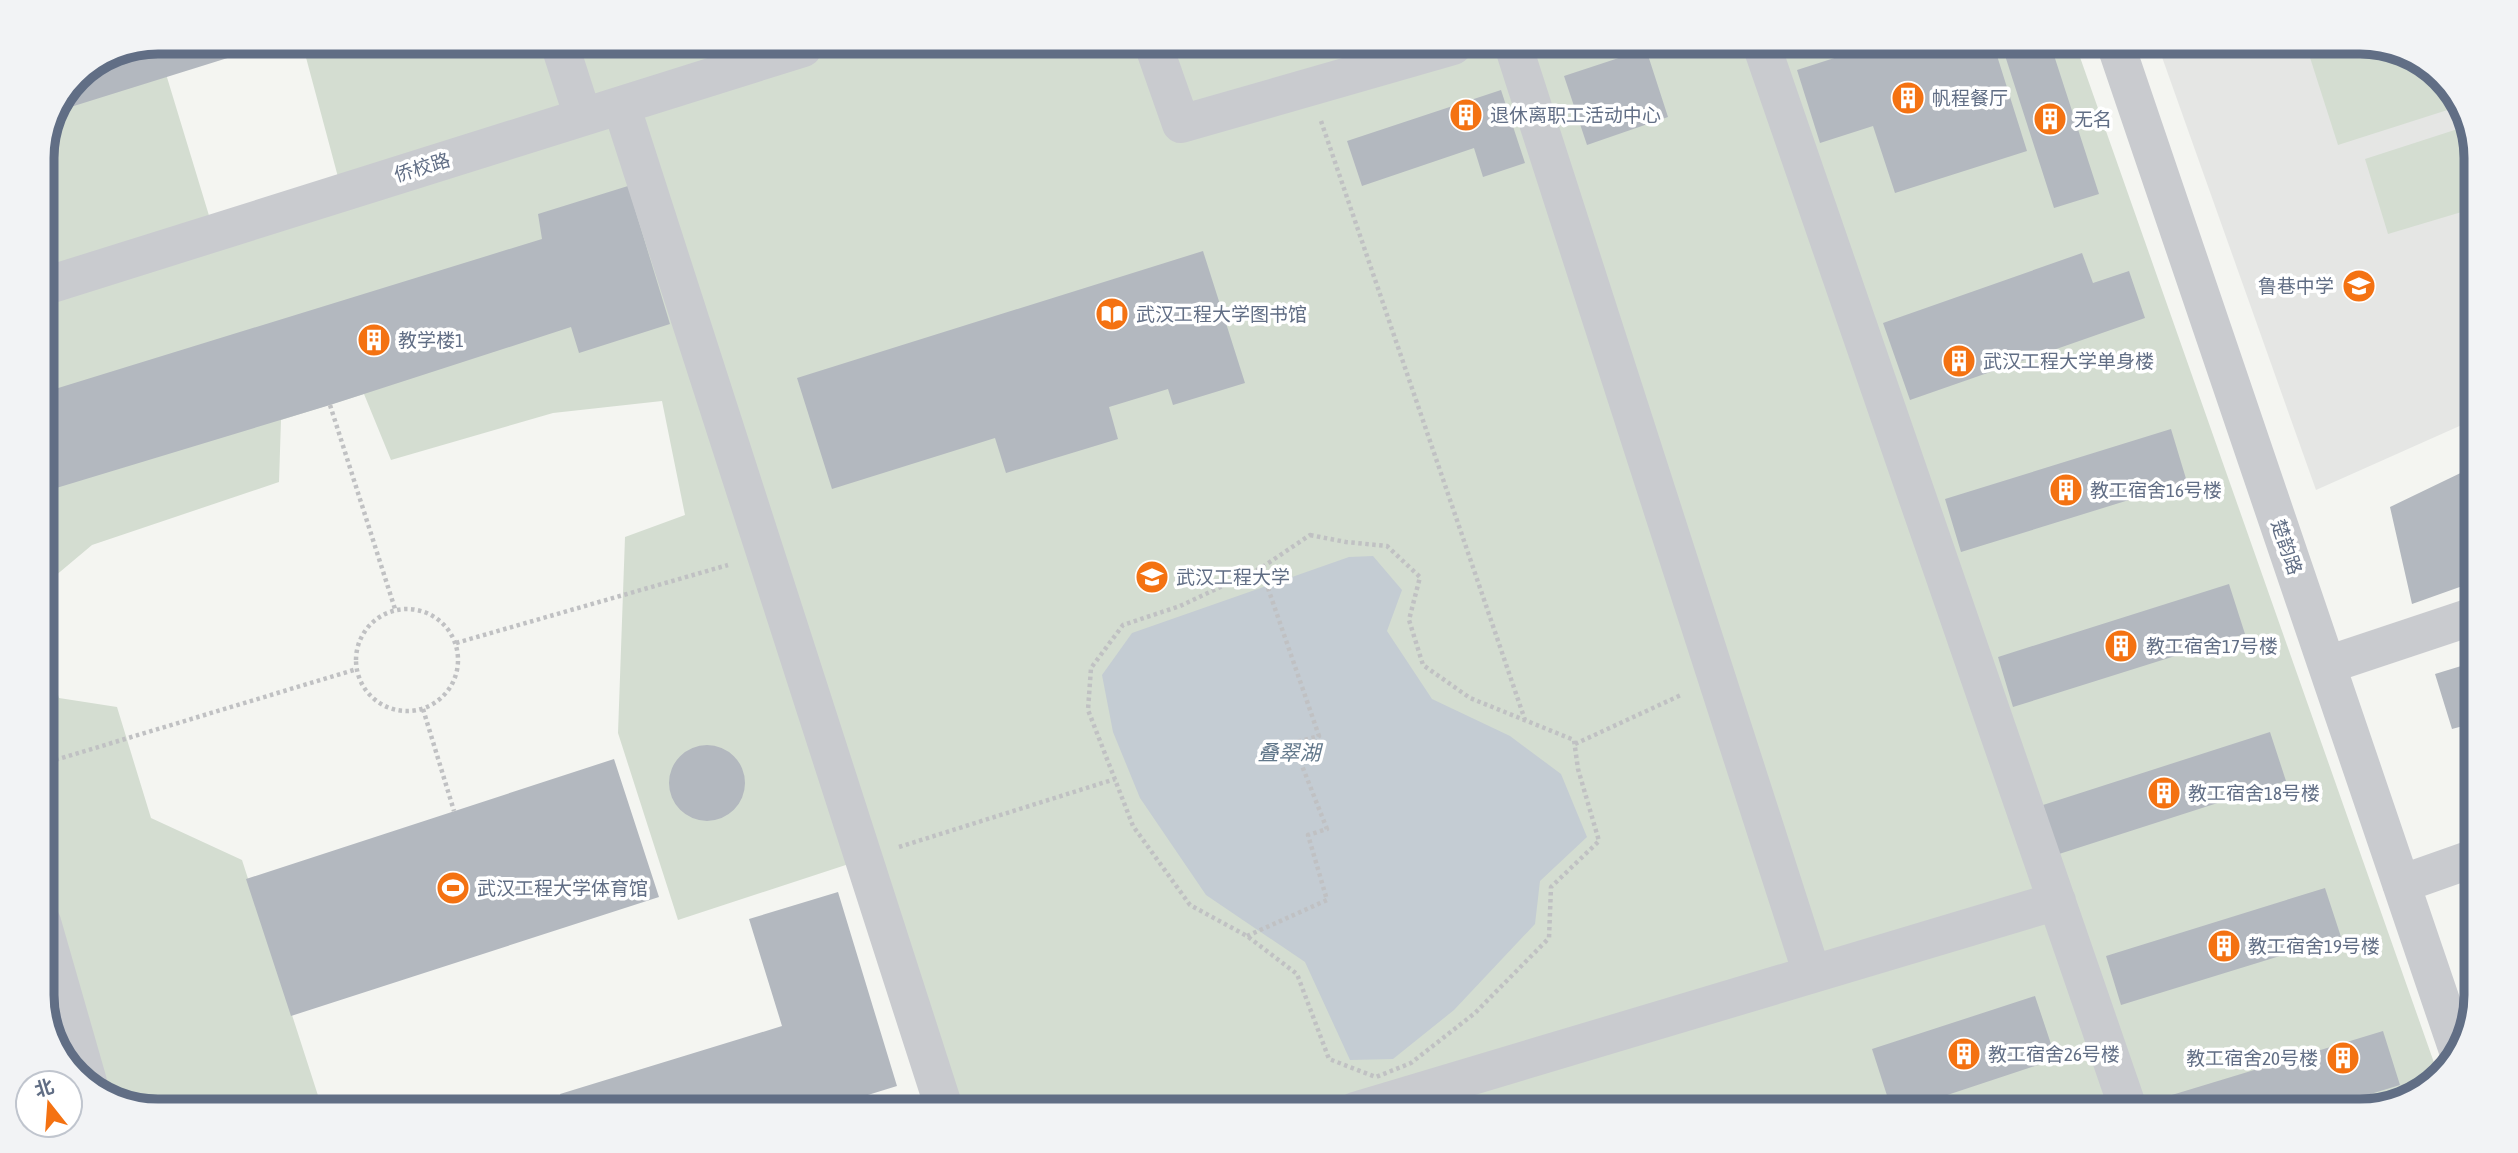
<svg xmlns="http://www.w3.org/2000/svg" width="2518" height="1153" font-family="'Asap Condensed','Noto Sans SC',sans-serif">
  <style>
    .built { fill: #e5e6e4 }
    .green { fill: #d4ddd1 }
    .water { fill: #c4ccd3 }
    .building { fill: #b3b8bf }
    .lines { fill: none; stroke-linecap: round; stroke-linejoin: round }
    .path { stroke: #c0c1c3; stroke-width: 4.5; stroke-dasharray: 3.5 3.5; stroke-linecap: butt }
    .minor { stroke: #c9cbcf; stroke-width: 38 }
    .labels { text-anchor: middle; stroke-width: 7; stroke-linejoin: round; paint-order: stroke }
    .poi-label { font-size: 19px; fill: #616e85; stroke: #fff; text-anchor: start }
    .street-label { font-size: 19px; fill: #616e85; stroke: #fff }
    .water-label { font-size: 21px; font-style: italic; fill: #61778a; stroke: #fff }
    .rim { fill: none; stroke: #616e85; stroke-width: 9 }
  </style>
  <rect width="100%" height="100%" fill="#f4f5f1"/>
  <path class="built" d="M2359,42L2404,51L2456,94L2476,151L2473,420L2316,490L2157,43Z"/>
  <path class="green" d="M2305,42H2359L2404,51L2456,94L2460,106L2338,145Z
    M2075,43L2438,1074L2424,1092L2360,1111H945L864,859L678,920L618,733L625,537L685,515L662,401L553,413L391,460L364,394L281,420L279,482L92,545L42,587V151L76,76L114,51H159L214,232L342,192L304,50Z
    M2467,126L2476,151L2475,208L2388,234L2365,159Z
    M42,643L59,698L117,707L151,818L242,860L323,1111H159L114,1102L66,1065L42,1002Z"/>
  <path class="water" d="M1373,556L1402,590L1387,631L1432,699L1510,736L1561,774L1587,837L1540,881L1535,924L1454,1010L1393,1059L1350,1060L1305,962L1206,895L1140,798L1113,732L1102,675L1132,633L1349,557Z"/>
  <path class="building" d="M1993,43L2027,151L1895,193L1873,126L1820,143L1797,70L1878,44Z
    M2001,43H2050L2099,194L2054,208Z
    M1218,46H1251L1252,47L1222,56Z
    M1646,49L1668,117L1587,145L1564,76Z
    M114,51L250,50V51L61,110L76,76Z
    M1501,90L1525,163L1483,177L1474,148L1362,186L1347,141Z
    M628,186L670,324L579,353L571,327L330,405L53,489L58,512L42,517V393L542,239L538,214Z
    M1203,251L1245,383L1173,405L1168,389L1109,407L1118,439L1006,473L995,438L832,489L797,378Z
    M2082,253L2093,283L2129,271L2145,318L1910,400L1883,323Z
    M2171,429L2187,482L1961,552L1945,499Z
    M2473,467L2471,583L2412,604L2390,507Z
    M2229,584L2245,634L2013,707L1998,657Z
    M2471,663L2470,747H2469L2463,726L2452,729L2435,674Z
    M2270,732L2286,781L2059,854L2043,805Z
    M669 783a38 38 0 1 1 76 0a38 38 0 1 1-76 0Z
    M614,759L659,897L291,1016L246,879Z
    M2325,888L2341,937L2121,1005L2106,956Z
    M838,892L897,1086L816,1111H565L560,1094L782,1026L749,919Z
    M2035,996L2056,1059L1899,1111H1892L1872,1049Z
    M2383,1031L2400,1085L2315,1111H2156L2152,1101Z"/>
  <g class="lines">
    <path class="path" d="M1321,121L1525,720
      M330,405L395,609
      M1310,535L1346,542L1387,546L1420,577L1409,620L1423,665L1470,698L1574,740L1578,769L1599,841L1551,887L1549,938L1475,1013L1411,1063L1376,1077L1329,1059L1297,974L1247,936L1190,905L1133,826L1088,710L1091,668L1123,625L1180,606L1261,568Z
      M356 660a51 51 0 1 1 102 0a51 51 0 1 1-102 0Z
      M456,643L728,565
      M423,709L454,811
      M1575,744L1681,695
      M42,764L357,669
      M899,847L1115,779
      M1247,936L1327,900L1308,835L1327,829L1293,743L1319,736L1261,568"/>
    <path class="minor" d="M2115,43L2458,1051
      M1761,44L2129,1111
      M1513,45L1812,974
      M1154,47L1181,124L1453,46
      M561,49L583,117
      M621,105L945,1111
      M42,287L803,48
      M2327,665L2471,617
      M2401,884L2469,860
      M42,922L88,1082
      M1355,1111L2057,901"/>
  </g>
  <defs>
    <symbol id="building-disc" viewBox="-11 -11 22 22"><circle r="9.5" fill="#f47212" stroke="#fff"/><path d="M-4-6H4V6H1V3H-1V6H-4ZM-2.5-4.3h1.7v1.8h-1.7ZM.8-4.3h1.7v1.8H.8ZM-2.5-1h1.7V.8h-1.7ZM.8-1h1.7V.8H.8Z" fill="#fff"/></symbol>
    <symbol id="school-disc" viewBox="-11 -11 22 22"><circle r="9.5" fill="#f47212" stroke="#fff"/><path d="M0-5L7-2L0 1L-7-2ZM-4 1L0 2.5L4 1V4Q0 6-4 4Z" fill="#fff"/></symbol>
    <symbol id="library-disc" viewBox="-11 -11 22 22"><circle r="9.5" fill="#f47212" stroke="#fff"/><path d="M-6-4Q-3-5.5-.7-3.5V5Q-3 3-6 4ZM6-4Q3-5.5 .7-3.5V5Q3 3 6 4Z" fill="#fff"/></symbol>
    <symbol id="university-disc" viewBox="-11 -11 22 22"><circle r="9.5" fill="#f47212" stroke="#fff"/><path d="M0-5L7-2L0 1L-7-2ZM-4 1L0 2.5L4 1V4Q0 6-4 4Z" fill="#fff"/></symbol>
    <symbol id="stadium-disc" viewBox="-11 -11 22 22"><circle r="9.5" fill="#f47212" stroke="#fff"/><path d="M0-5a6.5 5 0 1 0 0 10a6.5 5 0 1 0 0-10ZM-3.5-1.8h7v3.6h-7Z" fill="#fff"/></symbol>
  </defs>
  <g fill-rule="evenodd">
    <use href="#building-disc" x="1889" y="79" width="38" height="38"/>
    <use href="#building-disc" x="1447" y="96" width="38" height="38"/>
    <use href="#building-disc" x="2031" y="100" width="38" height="38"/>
    <use href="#school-disc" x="2340" y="267" width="38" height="38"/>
    <use href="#library-disc" x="1093" y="295" width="38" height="38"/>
    <use href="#building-disc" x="355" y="321" width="38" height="38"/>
    <use href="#building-disc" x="1940" y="342" width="38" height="38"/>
    <use href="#building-disc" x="2047" y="471" width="38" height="38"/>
    <use href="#university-disc" x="1133" y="558" width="38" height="38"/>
    <use href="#building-disc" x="2102" y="627" width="38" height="38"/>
    <use href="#building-disc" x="2145" y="774" width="38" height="38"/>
    <use href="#stadium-disc" x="434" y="869" width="38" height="38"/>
    <use href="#building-disc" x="2205" y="927" width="38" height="38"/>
    <use href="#building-disc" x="1945" y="1035" width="38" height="38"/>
    <use href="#building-disc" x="2324" y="1039" width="38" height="38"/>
  </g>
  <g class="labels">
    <g class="poi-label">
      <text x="1932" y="105">帆程餐厅</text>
      <text x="1490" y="122">退休离职工活动中心</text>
      <text x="2074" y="126">无名</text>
      <text x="2334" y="293" text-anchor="end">鲁巷中学</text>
      <text x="1136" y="321">武汉工程大学图书馆</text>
      <text x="398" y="347">教学楼1</text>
      <text x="1983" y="368">武汉工程大学单身楼</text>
      <text x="2090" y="497">教工宿舍16号楼</text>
      <text x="1176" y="584">武汉工程大学</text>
      <text x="2146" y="653">教工宿舍17号楼</text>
      <text x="2188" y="800">教工宿舍18号楼</text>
      <text x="477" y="895">武汉工程大学体育馆</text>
      <text x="2248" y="953">教工宿舍19号楼</text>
      <text x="1988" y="1061">教工宿舍26号楼</text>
      <text x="2318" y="1065" text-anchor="end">教工宿舍20号楼</text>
    </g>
    <g class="street-label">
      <text transform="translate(422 167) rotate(-17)" y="7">侨校路</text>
      <text transform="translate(2287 547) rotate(71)" y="7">楚韵路</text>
    </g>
    <g class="water-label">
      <text x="1289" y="760">叠翠湖</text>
    </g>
  </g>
  <path d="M0 0H2518V1153H0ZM158 54H2360A104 104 0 0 1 2464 158V995A104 104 0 0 1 2360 1099H158A104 104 0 0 1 54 995V158A104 104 0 0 1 158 54Z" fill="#f2f3f5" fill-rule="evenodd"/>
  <path class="rim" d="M158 54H2360A104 104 0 0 1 2464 158V995A104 104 0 0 1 2360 1099H158A104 104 0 0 1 54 995V158A104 104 0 0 1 158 54Z"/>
  <g transform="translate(49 1104) rotate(343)"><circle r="33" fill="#ffffff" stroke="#c0c5ce" stroke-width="2"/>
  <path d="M0-5L12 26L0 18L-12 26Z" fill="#f47212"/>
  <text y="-10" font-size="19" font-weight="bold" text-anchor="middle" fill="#616e85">北</text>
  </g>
</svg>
